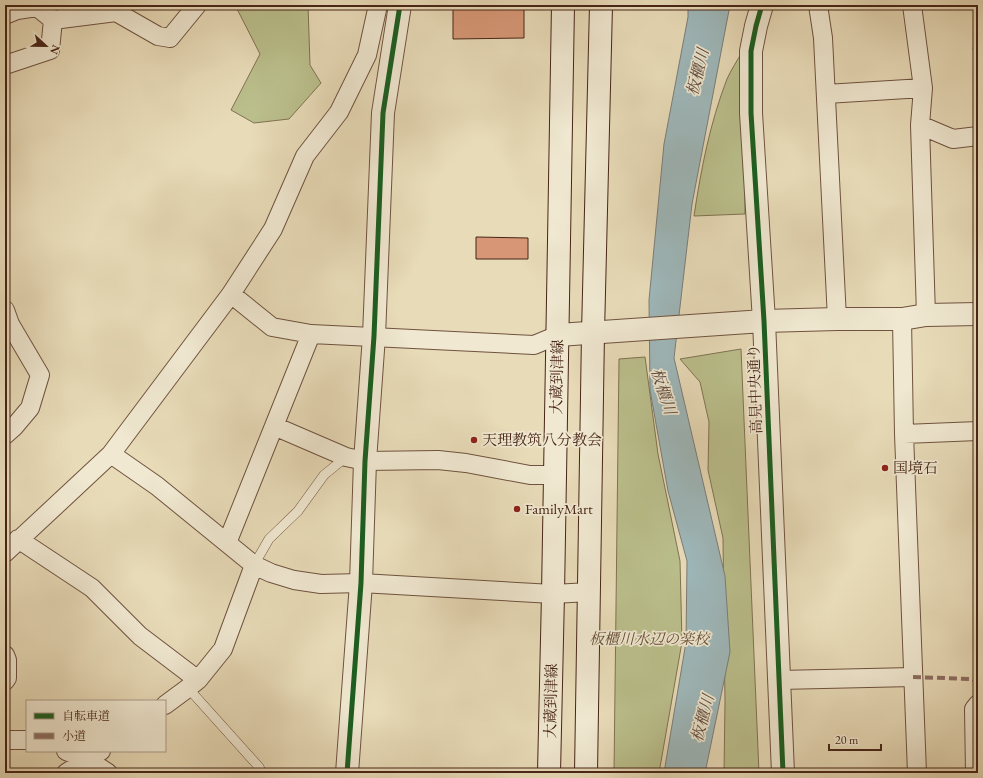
<svg xmlns="http://www.w3.org/2000/svg" width="983" height="778" font-family="'EB Garamond','Noto Serif JP',serif">
  <style>
    .green { fill: #babf8c; stroke: #807252 }
    .water { fill: #9eb8bb; stroke: #7b7d79 }
    .building { fill: #d79776; stroke: #472517 }
    .lines { fill: none; stroke-linecap: round; stroke-linejoin: round }
    .service-casing { stroke: #6f523f; stroke-width: 10 }
    .minor-casing { stroke: #6f523f; stroke-width: 20 }
    .tertiary-casing { stroke: #6f523f; stroke-width: 24 }
    .secondary-casing { stroke: #472517; stroke-width: 24 }
    .service { stroke: #f0e8d1; stroke-width: 9 }
    .minor { stroke: #f0e8d1; stroke-width: 18 }
    .tertiary { stroke: #f0e8d1; stroke-width: 22 }
    .secondary { stroke: #f0e8d1; stroke-width: 22 }
    .quiet { stroke: #8d6e63; stroke-width: 4; stroke-dasharray: 8 4; stroke-linecap: butt }
    .cycleway-casing { stroke: #f0e8d1; stroke-width: 8 }
    .cycleway { stroke: #1b5e20; stroke-width: 5 }
    .poi-dot { fill: #8f2418; stroke: #f0e8d1; stroke-width: 1.5 }
    .labels { text-anchor: middle; stroke-width: 3.5; stroke-linejoin: round; paint-order: stroke }
    .street-label { font-size: 15px; fill: #472517; stroke: #f0e8d1 }
    .poi-label { font-size: 15px; fill: #472517; stroke: #f0e8d1; text-anchor: start }
    .park-label { font-size: 15px; font-style: italic; fill: #644c34; stroke: #f0e8d1 }
    .water-label { font-size: 16px; font-style: italic; fill: #5d4a40; stroke: #f0e8d1 }
  </style>
  <rect width="100%" height="100%" fill="#e8dbb8"/>
  <filter id="stains"><feTurbulence type="fractalNoise" baseFrequency=".005" numOctaves="4"/><feColorMatrix values="0 0 0 0 .2 0 0 0 0 .09 0 0 0 0 .02 0 0 0 .5 -.17"/></filter>
  <radialGradient id="worn" r=".72"><stop offset=".6" stop-color="#630" stop-opacity="0"/><stop offset="1" stop-color="#630" stop-opacity=".3"/></radialGradient>
  <path class="green" d="M235,5H308L310,65L321,83L289,119L254,123L231,110L260,54Z
    M978,21V61L973,49Z
    M742,52L745,137V214L694,216C701,169 710,123 727,79C731,70 737,61 742,52Z
    M741,349L759,773H724L725,702L723,538L708,470L709,422L700,382L680,359Z
    M645,357L658,454L680,561L682,642L659,773H614L619,359Z"/>
  <path class="water" d="M688,5H730L692,204L674,358L725,576L730,652L705,773H664L686,642L687,561L668,491L650,390L649,300L664,144L688,17Z"/>
  <path class="building" d="M453,5H524V38L453,39Z
    M476,237L528,238V259H476Z"/>
  <g class="lines">
    <defs>
      <path id="service" d="M254,565L269,539L298,511L324,475L346,457
        M188,688L259,767L262,773"/>
      <path id="minor" d="M818,5L823,38L837,319
        M912,5L923,88L920,125L926,315
        M5,15L17,10L37,7L53,20L116,12L158,36L170,38L197,5
        M5,65L50,50L53,20
        M826,94L923,88
        M920,125L953,139L978,136
        M231,294L272,327L311,334L534,345L558,335
        M5,310L10,324L40,375L30,408L14,427L5,435
        M902,319L904,434L917,773
        M274,426L346,457L365,461L438,460L466,463L530,475H554
        M904,434L978,431
        M111,454L157,486L254,565L271,573L294,580L321,584L361,583L553,594L590,592
        M18,539L92,588L140,636L198,680
        M227,543L311,334
        M5,553L111,454L231,294L273,229L305,156L339,112L367,55L378,5
        M5,655L7,660V678L5,681
        M779,680L913,677
        M165,705L188,688L198,680L223,649L254,565
        M5,740H27
        M66,751L88,760L108,773
        M66,773L101,751
        M975,773L974,709L978,704"/>
      <path id="tertiary" d="M762,5L756,26L751,51V113L764,321L783,773
        M558,335L764,321L837,319H902L926,315L978,314
        M347,773L361,583L365,461L374,336L383,113L400,5"/>
      <path id="secondary" d="M549,773L553,594L563,5
        M586,773L593,333L601,5"/>
    </defs>
    <use href="#service" class="service-casing"/>
    <use href="#minor" class="minor-casing"/>
    <use href="#tertiary" class="tertiary-casing"/>
    <use href="#secondary" class="secondary-casing"/>
    <use href="#service" class="service"/>
    <use href="#minor" class="minor"/>
    <use href="#tertiary" class="tertiary"/>
    <use href="#secondary" class="secondary"/>
    <path class="quiet" d="M913,677L972,679L978,682"/>
    <defs>
      <path id="cycleway" d="M762,5L756,26L751,51V113L764,321L783,773
        M347,773L361,583L365,461L374,336L383,113L400,5"/>
    </defs>
    <use href="#cycleway" class="cycleway-casing"/>
    <use href="#cycleway" class="cycleway"/>
  </g>
  <g class="poi-dot">
    <circle cx="474" cy="440" r="4"/>
    <circle cx="885" cy="468" r="4"/>
    <circle cx="517" cy="509" r="4"/>
  </g>
  <g class="labels">
    <g class="street-label">
      <text transform="translate(557 377) rotate(-89)" y="5">大蔵到津線</text>
      <text transform="translate(755 389) rotate(-92)" y="5">高見中央通り</text>
      <text transform="translate(551 701) rotate(-89)" y="5">大蔵到津線</text>
    </g>
    <g class="poi-label">
      <text x="482" y="445">天理教筑八分教会</text>
      <text x="893" y="473">国境石</text>
      <text x="525" y="514">FamilyMart</text>
    </g>
    <g class="park-label">
      <text x="649" y="644">板櫃川水辺の楽校</text>
    </g>
    <g class="water-label">
      <text transform="translate(697 72) rotate(-76)" y="6">板櫃川</text>
      <text transform="translate(664 391) rotate(72)" y="6">板櫃川</text>
      <text transform="translate(702 718) rotate(-75)" y="6">板櫃川</text>
    </g>
  </g>
  <rect width="983" height="778" fill="none" stroke="#e8dbb8" stroke-width="20"/>
  <rect x="6" y="6" width="971" height="766" fill="none" stroke="#472517" stroke-width="2"/>
  <rect x="10" y="10" width="963" height="758" fill="none" stroke="#472517"/>
  <rect x="26" y="700" width="140" height="52" fill="#f0e8d1" stroke="#ac9a87"/>
  <rect x="34" y="713" width="20" height="6" fill="#1b5e20" stroke="#ac9a87"/>
  <text x="62" y="720" font-size="12" fill="#472517">自転車道</text>
  <rect x="34" y="733" width="20" height="6" fill="#8d6e63" stroke="#ac9a87"/>
  <text x="62" y="740" font-size="12" fill="#472517">小道</text>
  <g transform="translate(46 46) rotate(112)" stroke="#f0e8d1" stroke-width="3" paint-order="stroke">
  <path d="M0-3L7 15L0 10L-7 15Z" fill="#472517"/>
  <text y="-6" font-size="11" font-weight="bold" text-anchor="middle" fill="#472517">N</text>
  </g>
  <path d="M829 744v6h52v-6" fill="none" stroke="#472517" stroke-width="2"/>
  <text x="835" y="744" font-size="12" fill="#472517" stroke="#f0e8d1" stroke-width="3" paint-order="stroke">20 m</text>
  <rect width="100%" height="100%" filter="url(#stains)"/>
  <rect width="100%" height="100%" fill="url(#worn)"/>
</svg>
